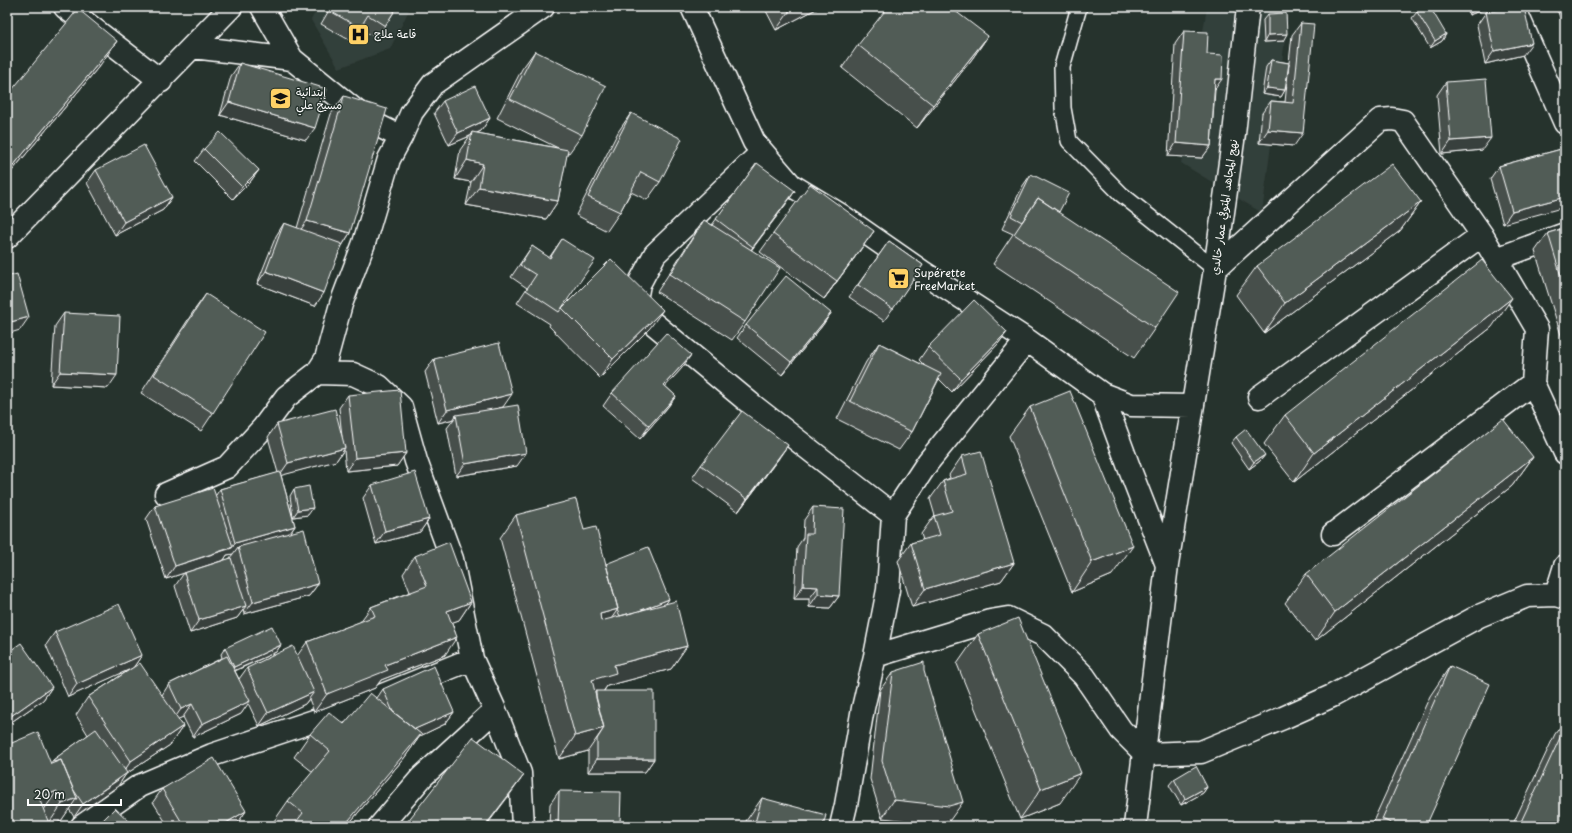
<svg xmlns="http://www.w3.org/2000/svg" width="1572" height="833" font-family="'Playpen Sans','Playpen Sans Arabic',sans-serif">
  <style>
    .built { fill: #333f3a }
    .lines { fill: none; stroke-linecap: round; stroke-linejoin: round }
    .service-casing { stroke: #fff; stroke-width: 18 }
    .minor-casing { stroke: #fff; stroke-width: 25 }
    .service { stroke: #26332d; stroke-width: 15 }
    .minor { stroke: #26332d; stroke-width: 22 }
    .wall { fill: #464f4b; stroke: #fff; fill-rule: evenodd }
    .shaded-wall { fill: #39403d; stroke: #fff }
    .building { fill: #515c57; stroke: #fff }
    .labels { text-anchor: middle; stroke-width: 3; stroke-linejoin: round; paint-order: stroke }
    .poi-label { font-size: 11px; fill: #fff; stroke: #26332d; text-anchor: start }
    .street-label { font-size: 11px; fill: #fff; stroke: #26332d }
  </style>
  <rect width="100%" height="100%" fill="#26332d"/>
  <filter id="ink" filterUnits="userSpaceOnUse"><feTurbulence type="fractalNoise" baseFrequency=".025" numOctaves="2"/><feDisplacementMap in="SourceGraphic" scale="8" xChannelSelector="R" yChannelSelector="G"/><feConvolveMatrix kernelMatrix="1 2 1 2 8 2 1 2 1" color-interpolation-filters="sRGB"/></filter>
  <g filter="url(#ink)">
    <path class="built" d="M318,7H404L409,10L390,49L339,68L311,20Z
      M1207,7H1287L1288,17L1262,213L1181,163Z"/>
    <g class="lines">
      <defs>
        <path id="service" d="M1079,7L1062,67L1063,108L1069,141L1121,194L1215,269"/>
        <path id="minor" d="M65,7L161,81
          M262,7L292,59L367,120L401,137L412,112L433,84L543,7
          M692,7L754,142L791,185L842,216L924,273L1027,340L1102,394L1131,405L1192,406
          M1514,7L1565,123
          M193,47L292,59
          M762,152L655,254L639,284L636,300L642,314L751,404L893,515
          M7,237L231,7
          M1496,259L1565,234
          M1215,269L1380,120L1392,119L1403,121L1482,235L1537,329L1533,383L1565,453
          M317,373L353,374L379,386L401,407L416,461L452,559L472,659L495,710L520,773L523,826
          M1102,394L1130,470L1167,565
          M1259,397L1482,235
          M166,494L227,467L263,428L286,397L317,373L326,359L341,304L364,243L389,159L401,137
          M1333,534L1533,383
          M1556,595L1565,566
          M875,656L990,621L1008,618L1043,635L1084,676L1121,730L1145,754L1201,752L1283,718L1332,696L1479,616L1527,596L1556,595L1565,598
          M82,826L139,786L212,755L338,713L472,659
          M380,826L422,777L495,710
          M841,826L846,805L863,708L875,656L888,590L893,515L928,462L1027,340
          M1135,826L1167,565L1215,269L1234,134L1248,7"/>
      </defs>
      <use href="#service" class="service-casing"/>
      <use href="#minor" class="minor-casing"/>
      <use href="#service" class="service"/>
      <use href="#minor" class="minor"/>
    </g>
    <path class="wall" d="M319,7H397L385,26L377,38L360,29L351,41L321,24L328,12Z
      M764,7H820L776,30Z
      M1466,7H1490L1469,15Z
      M1559,7H1565V29L1557,10Z
      M1417,12L1446,34L1442,41L1430,48L1412,18Z
      M1486,12L1523,55L1485,64L1477,25Z
      M1268,14L1283,41L1264,42L1263,20Z
      M1301,23L1294,146L1259,143L1262,113L1271,101L1285,102L1289,64L1285,90L1281,97L1262,94L1266,67L1271,60L1289,63L1292,35Z
      M1184,31L1207,54L1215,90L1211,146L1202,158L1168,156L1175,44Z
      M988,36L972,59L917,128L842,68L858,45Z
      M535,51L582,135L569,153L567,152L558,201L546,219L466,205L471,182L455,179L460,150L470,136L449,145L434,113L443,101L490,118L481,131L477,133L558,148L497,118L522,69Z
      M240,63L306,140L220,115L231,76Z
      M101,64L7,177V96Z
      M1446,82L1482,150L1442,154L1437,95Z
      M344,96L350,233L342,246L315,306L257,284L276,236L284,223L297,228L331,114Z
      M631,113L660,182L647,200L631,192L620,212L607,231L576,215L618,132Z
      M1565,148L1503,224L1490,179L1499,166Z
      M204,149L259,170L250,182L233,199L195,161Z
      M757,163L786,204L751,250L745,322L732,340L657,292L692,238L704,220L712,225Z
      M96,170L172,197L163,210L115,235L87,183Z
      M1031,174L1059,212L1155,328L1134,358L993,264L1013,234L1002,229L1022,187Z
      M1421,202L1400,231L1264,333L1236,295L1257,266Z
      M1565,228V348L1535,251L1548,233Z
      M773,234L861,249L824,299L760,252Z
      M562,239L563,307L650,328L600,378L549,326L550,324L517,303L527,288L511,277L532,246L549,258Z
      M889,241L923,265L884,321L849,297Z
      M206,294L213,413L201,431L141,393L193,312Z
      M64,313L108,388L51,385L55,326Z
      M831,313L822,326L782,375L737,338L746,325Z
      M1492,327L1294,482L1264,444L1285,415Z
      M1007,332L998,344L952,392L939,379L912,432L899,450L837,419L866,362L879,343L925,366L919,360L928,347Z
      M434,359L503,407L493,409L517,466L456,476L447,428L454,419L438,423L425,372Z
      M682,368L665,386L676,396L667,408L640,439L603,406L612,393Z
      M348,395L406,453L397,466L346,471L344,450L336,461L281,475L295,526L291,532L318,584L309,596L244,614L243,610L237,618L190,633L175,586L184,573L166,579L146,519L155,506L216,495L220,489L278,473L268,437L277,424L342,437L339,408ZM233,554L229,559L196,569L224,560L227,555Z
      M1030,407L1112,575L1072,592L1009,436Z
      M1236,437L1265,455L1260,461L1249,469L1231,443Z
      M962,456L1014,563L1001,581L912,607L898,561L911,543L923,540L921,534L934,516H935L930,499L943,481L950,478L949,475Z
      M1533,457L1512,486L1315,641L1285,603L1306,574Z
      M779,458L738,512L692,478L701,465Z
      M372,485L429,519L420,532L376,544L363,498Z
      M294,489L308,515L293,517L290,496Z
      M813,507L839,596L830,608L809,607V599H794L797,547L803,538L804,520Z
      M516,515L584,530L606,564L669,599L665,604L687,646L671,669L607,686L604,691L654,759L645,772H588V751L559,759L500,538Z
      M415,556L471,602L459,620L452,622L445,655L381,680L375,688L314,712L309,699L305,704L259,726L248,703L241,714L193,737L183,717L178,719L183,726L170,745L126,774L118,786L74,817L69,809L61,821L50,825L7,826L53,760L88,735L76,715L88,697L132,668L68,697L46,645L55,632L142,655L133,668L162,695L169,684L222,658L221,654L225,648L281,645L276,652L235,671L239,679L247,668L297,656L307,642L360,622L371,607L410,592L403,574Z
      M978,634L1060,803L1020,819L957,664Z
      M7,653L52,687L43,700L7,725Z
      M1450,666L1426,826H1371L1430,696Z
      M893,672L950,820L937,824L882,818L870,779L880,690Z
      M383,689L454,712L445,724L420,736L405,757L347,826H275L272,824L288,801L313,772L294,757L310,734L344,724L377,698Z
      M1565,720V826H1512L1555,734Z
      M1174,779L1207,787L1203,793L1181,805L1169,785Z
      M162,789L246,811L237,824L233,826H168L153,802Z
      M559,791L620,826H549L550,804Z
      M762,798L823,826H744L746,821Z"/>
    <path class="shaded-wall" d="M798,7H820L776,30L789,12Z
      M1475,7H1490L1469,15Z
      M1287,34L1283,41L1264,42L1268,35Z
      M1446,34L1442,41L1430,48L1435,41Z
      M988,36L972,59L917,128L933,105Z
      M117,41L101,64L7,177V175L13,166Z
      M1532,43L1523,55L1485,64L1494,51Z
      M1215,79H1222L1213,92Z
      M1267,88L1285,90L1281,97L1262,94Z
      M229,102L315,128L306,140L220,115Z
      M490,118L481,131L472,135V132L470,136L449,145L458,133Z
      M1268,130L1303,133L1294,146L1259,143Z
      M1491,138L1482,150L1442,154L1451,141Z
      M1176,143L1211,146L1202,158L1168,156Z
      M467,160L483,164L471,182L455,179Z
      M259,170L250,182L233,199L242,187Z
      M479,187L558,201L546,219L466,205Z
      M795,191L786,204L744,260L753,247Z
      M172,197L163,210L115,235L124,222Z
      M1565,197V207L1503,224L1512,211Z
      M1421,202L1400,231L1264,333L1285,303Z
      M307,221L350,233L338,252L294,239Z
      M874,231L861,249L824,299L837,281Z
      M266,271L324,293L315,306L257,284Z
      M1512,298L1492,327L1294,482L1314,453Z
      M663,310L650,328L600,378L613,359Z
      M831,313L822,326L782,375L791,362Z
      M29,317L20,330L7,334V323Z
      M1007,332L998,344L952,392L961,379Z
      M691,355L682,368L655,398L664,385Z
      M60,372L117,375L108,388L51,385Z
      M512,394L503,407L457,418L456,415L454,419L438,423L447,410Z
      M676,396L667,408L640,439L649,426Z
      M788,445L779,458L738,512L747,499Z
      M345,448L336,461L279,476L288,463Z
      M406,453L397,466L346,471L355,458Z
      M526,453L517,466L456,476L465,464Z
      M1265,455L1260,461L1249,469L1254,462Z
      M1533,457L1512,486L1315,641L1335,612Z
      M313,508L308,515L293,517L298,510Z
      M429,519L420,532L376,544L385,531Z
      M295,526L286,539L238,547L233,554L227,555L224,560L166,579L175,566L232,548L235,543Z
      M1133,546L1112,575L1072,592L1092,562Z
      M1014,563L1001,581L912,607L925,589Z
      M318,584L309,596L244,614L253,602Z
      M803,586L818,587L809,599H794Z
      M818,594L839,596L830,608L809,607Z
      M669,599L660,612L621,618Z
      M471,602L459,620L434,629L447,611Z
      M246,606L237,618L190,633L199,620Z
      M618,609L602,632L600,614Z
      M457,637L445,655L381,680L375,688L314,712L327,694L385,665Z
      M281,645L276,652L229,673L234,667Z
      M687,646L671,669L607,686L600,696L596,691L591,698L592,680L614,665Z
      M142,655L133,668L68,697L77,684Z
      M52,687L43,700L7,725V721L11,716Z
      M314,692L305,704L259,726L268,713Z
      M250,701L241,714L193,737L202,724Z
      M192,704L183,717L172,722L181,709Z
      M454,712L445,724L420,736L405,757L347,826H344L403,734Z
      M183,726L170,745L126,774L118,786L74,817L83,804L118,780L131,761Z
      M604,728L588,751L559,759L575,736Z
      M597,759H654L645,772H588Z
      M1081,773L1060,803L1020,819L1041,789Z
      M524,775L511,793L486,826H485Z
      M1207,787L1203,793L1181,805L1185,799Z
      M57,791L41,814L39,798Z
      M77,798L61,821L49,826H47L62,804Z
      M894,800L963,802L950,820L937,824L882,818Z
      M246,811L237,824L233,826H221Z"/>
    <path class="building" d="M332,7H397L385,26L368,15L360,28L330,11Z
      M787,7H798L789,12Z
      M888,7H950L988,36L933,105L858,45Z
      M1424,7H1430L1446,34L1435,41L1417,12Z
      M1512,7H1524L1532,43L1494,51L1486,12Z
      M78,9L117,41L13,166L7,161V96Z
      M1286,13L1287,34L1268,35V14Z
      M1301,23L1314,24L1303,133L1268,130L1271,101L1293,103Z
      M1184,31L1208,32L1207,54L1223,55L1222,79H1215L1211,146L1176,143Z
      M535,51L606,86L582,135L510,99Z
      M1271,60L1289,63L1285,90L1267,88Z
      M240,63L327,89L315,128L229,102Z
      M1486,79L1491,138L1451,141L1446,82Z
      M475,86L490,118L458,133L443,101Z
      M344,96L387,109L350,233L307,221Z
      M631,113L682,139L660,182L641,172L620,212L588,197Z
      M220,132L259,170L242,187L204,149Z
      M472,132L568,150L558,201L479,187L483,164L467,160Z
      M144,145L172,197L124,222L96,170Z
      M1565,148V197L1512,211L1499,166Z
      M757,163L795,191L753,247L716,219Z
      M1392,164L1421,202L1285,303L1257,266Z
      M1031,174L1069,193L1059,212L1038,198L1022,222L1011,216Z
      M810,184L874,231L837,281L773,234Z
      M1038,198L1179,292L1155,328L1014,234Z
      M704,220L780,268L745,322L670,274Z
      M284,223L342,244L324,293L266,271Z
      M1565,228V290L1548,233Z
      M562,239L595,260L559,312L526,290L536,275L520,265L532,246L550,258Z
      M889,241L923,265L893,309L858,285Z
      M611,259L663,310L613,359L562,308Z
      M1482,260L1512,298L1314,453L1285,415Z
      M17,274L29,317L7,323V277Z
      M786,276L831,313L791,362L746,325Z
      M206,294L265,332L213,413L154,375Z
      M974,300L1007,332L961,379L928,347Z
      M64,313L120,316L117,375L60,372Z
      M666,333L691,355L664,385L676,396L649,426L612,393Z
      M499,343L512,394L447,410L434,359Z
      M879,343L941,374L912,432L850,401Z
      M400,390L406,453L355,458L348,395Z
      M1070,391L1133,546L1092,562L1030,407Z
      M518,405L526,453L465,464L456,415Z
      M335,409L345,448L288,463L277,424Z
      M742,411L788,445L747,499L701,465Z
      M1503,419L1533,457L1335,612L1306,574Z
      M1246,429L1265,455L1254,462L1236,437Z
      M981,451L1014,563L925,589L911,543L940,535L934,516L952,511L943,481L967,474L962,456Z
      M280,472L295,526L235,543L220,489Z
      M415,472L429,519L385,531L372,485Z
      M309,486L313,508L298,510L294,489Z
      M213,488L233,547L175,566L155,506Z
      M576,499L584,530L596,527L618,609L600,614L601,621L676,601L687,646L614,665L616,673L592,680L604,728L575,736L516,515Z
      M813,507L844,509L839,596L818,594V587L803,586L806,534H812Z
      M304,529L318,584L253,602L238,547Z
      M449,542L471,602L447,611L457,637L385,665L388,670L327,694L307,642L375,616L371,607L427,586L415,556Z
      M648,547L669,599L639,611L620,616L617,610L618,609L606,564Z
      M231,558L246,606L199,620L184,573Z
      M119,604L142,655L77,684L55,632Z
      M1018,618L1081,773L1041,789L978,634Z
      M272,626L281,645L234,667L225,648Z
      M21,643L52,687L11,716L7,710V653Z
      M293,646L314,692L268,713L247,668Z
      M227,656L250,701L202,724L192,704L181,709L169,684Z
      M924,662V671L963,802L949,806L894,800L882,761L893,672Z
      M140,663L183,726L131,761L88,697Z
      M434,666L454,712L415,729L393,712L383,689Z
      M1450,666L1490,684L1426,826H1397L1382,819Z
      M596,691H654V759H597V739L604,728L596,698Z
      M370,693L421,734L344,826H293L303,813L288,801L330,751L310,734L329,712L344,724Z
      M1565,727V826H1519Z
      M96,729L127,773L83,804L73,789L61,760L54,762L53,760Z
      M38,732L51,764L61,760L77,798L62,804L57,791L39,798L50,826H7V745Z
      M473,737L524,775L485,826H404Z
      M214,758L246,811L221,826H184L162,789Z
      M1196,766L1207,787L1185,799L1174,779Z
      M559,791L621,792L620,826H558Z
      M762,798L826,815L823,826H754Z
      M115,808L134,826H97Z"/>
  </g>
  <defs>
    <symbol id="hospital-square" viewBox="-11 -11 22 22"><rect x="-9" y="-9" width="18" height="18" rx="4" fill="#ffd166" stroke="#26332d"/><path d="M-5-5h3v3.5h4V-5h3V5h-3V1.5h-4V5h-3Z" fill="#111"/></symbol>
    <symbol id="school-square" viewBox="-11 -11 22 22"><rect x="-9" y="-9" width="18" height="18" rx="4" fill="#ffd166" stroke="#26332d"/><path d="M0-5L7-2L0 1L-7-2ZM-4 1L0 2.5L4 1V4Q0 6-4 4Z" fill="#111"/></symbol>
    <symbol id="supermarket-square" viewBox="-11 -11 22 22"><rect x="-9" y="-9" width="18" height="18" rx="4" fill="#ffd166" stroke="#26332d"/><path d="M-6-5.5h2.5l.6 2H6L4.5 2H-2.5L-4.4-4H-6ZM-1.5 3.2a1.3 1.3 0 1 0 .1 0ZM3 3.2a1.3 1.3 0 1 0 .1 0Z" fill="#111"/></symbol>
  </defs>
  <g fill-rule="evenodd">
    <use href="#hospital-square" x="346" y="22" width="25" height="25"/>
    <use href="#school-square" x="268" y="86" width="25" height="25"/>
    <use href="#supermarket-square" x="886" y="266" width="25" height="25"/>
  </g>
  <g class="labels">
    <g class="poi-label">
      <text x="374" y="38">قاعة علاج</text>
      <text x="296" y="96">إبتدائية<tspan x="296" dy="13">مسيخ علي</tspan></text>
      <text x="914" y="277">Supérette<tspan x="914" dy="13">FreeMarket</tspan></text>
    </g>
    <g class="street-label">
      <text transform="translate(1224 207) rotate(-82)" y="4">نهج المجاهد المتوفي عمار خالدي</text>
    </g>
  </g>
  <rect width="1572" height="833" fill="none" stroke="#26332d" stroke-width="24"/>
  <rect x="12" y="12" width="1548" height="809" fill="none" stroke="#fff" stroke-width="1.5" filter="url(#ink)"/>
  <path d="M28 799v6h93v-6" fill="none" stroke="#ffffff" stroke-width="2"/>
  <text x="34" y="799" font-size="12" fill="#ffffff" stroke="#26332d" stroke-width="3" paint-order="stroke">20 m</text>
</svg>
